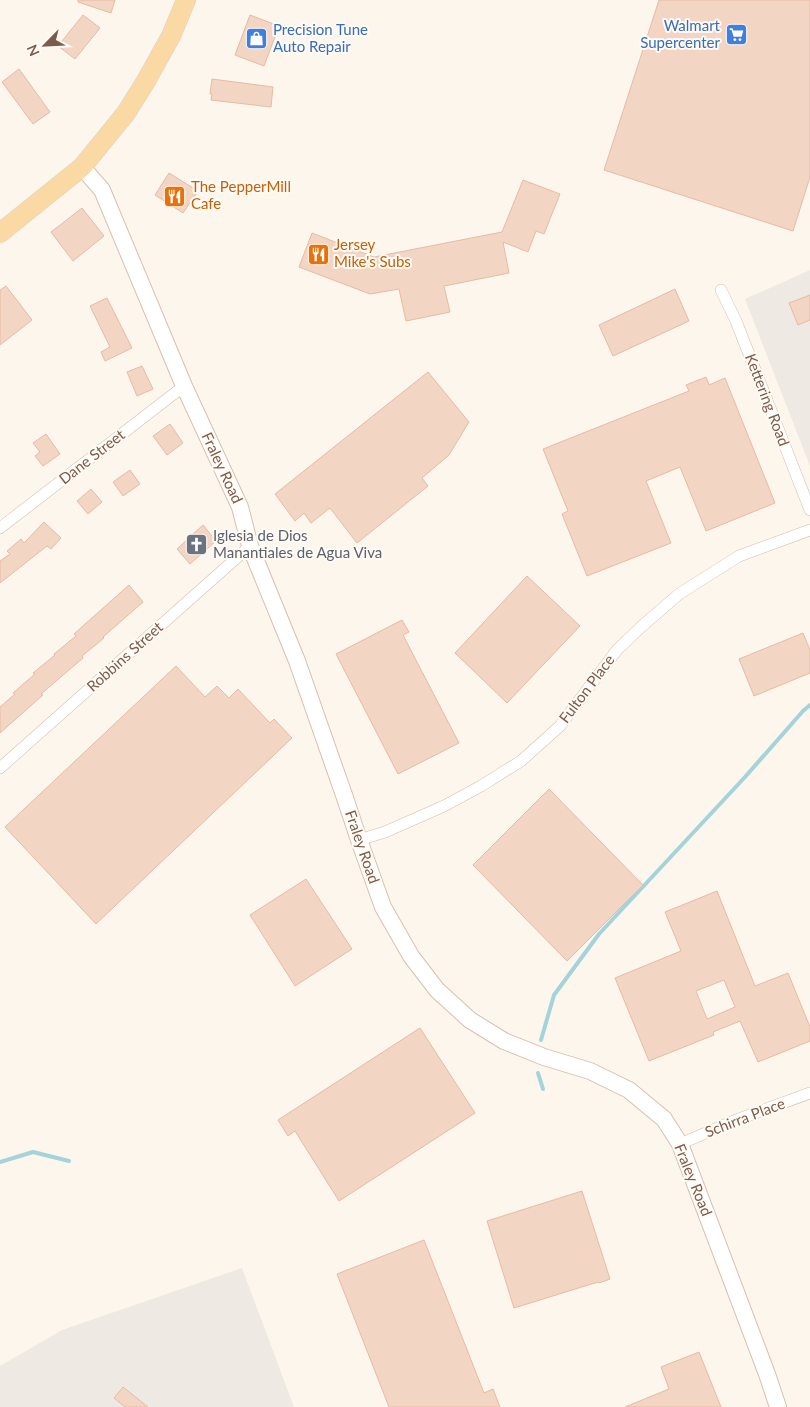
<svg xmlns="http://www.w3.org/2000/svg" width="810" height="1407" font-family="Lato,sans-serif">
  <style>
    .industrial { fill: #efe9e4 }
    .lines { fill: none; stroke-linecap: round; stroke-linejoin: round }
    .stream { stroke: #a5d3da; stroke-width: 4 }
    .building { fill: #f3d5c3; stroke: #e6bba3; fill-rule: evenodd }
    .street-casing { stroke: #d1beb0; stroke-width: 12 }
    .secondary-casing { stroke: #d6c0b0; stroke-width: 18 }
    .primary-casing { stroke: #dad1cd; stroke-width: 20 }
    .street { stroke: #fff; stroke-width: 11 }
    .secondary { stroke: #fff; stroke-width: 16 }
    .primary { stroke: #fbd9a5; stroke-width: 19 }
    .labels { text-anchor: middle; stroke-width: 4; stroke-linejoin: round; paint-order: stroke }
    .shop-label { font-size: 15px; fill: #366cbe; stroke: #fffaf3; text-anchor: end }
    .food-label { font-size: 15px; fill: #c56008; stroke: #fffaf3; text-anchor: start }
    .street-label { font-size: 15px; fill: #7a5c4d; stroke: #fffaf3 }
    .worship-label { font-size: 15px; fill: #5b616d; stroke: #fffaf3; text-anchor: start }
  </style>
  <rect width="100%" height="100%" fill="#fdf6ec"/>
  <path class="industrial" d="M810,270V466L745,299Z
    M242,1268L294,1407H0V1366L62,1330Z"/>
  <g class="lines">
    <path class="stream" d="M541,1040L554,995L599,934L745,777L803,711L810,705
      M538,1073L543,1089
      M0,1162L33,1152L69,1161"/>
  </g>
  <path class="building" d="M78,0H115L111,13L78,2Z
    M659,0H810V177L793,231L604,170Z
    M83,15L100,28L75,59L58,46Z
    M250,15L279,26L264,66L235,55Z
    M19,69L50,112L33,124L2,82Z
    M212,79L273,87L271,107L211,100L212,94H210Z
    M169,173L198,191L183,213L155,195Z
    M523,180L560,194L544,234L536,231L528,252L503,242L509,273L444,286L450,312L406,321L399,289L370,294L299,267L312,233L374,257L502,232Z
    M82,208L104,236L73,261L51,232Z
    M6,286L32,320L0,345V290Z
    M675,289L689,321L613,356L599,325Z
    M810,295V320L798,325L789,303Z
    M107,298L132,348L105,361L101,352L110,347L90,306Z
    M142,366L153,389L137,396L127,372Z
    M428,372L469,422L449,455L422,478L428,486L357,543L330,508L311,523L304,513L295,521L275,494Z
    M706,377L709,385L725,378L775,503L706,531L680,467L646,481L671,543L587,576L562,514L568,511L543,449L689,391L686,385Z
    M170,424L183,443L167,455L153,436Z
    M46,434L60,454L43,466L35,456L40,452L33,443Z
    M130,470L140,484L123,496L113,482Z
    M91,489L102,502L88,514L77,501Z
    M44,522L61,538L51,549L47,546L0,583V561L10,554L7,551L21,539L24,543Z
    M203,525L216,541L190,564L177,549Z
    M527,576L580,626L507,703L455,653Z
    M129,585L143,602L103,637L104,638L82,656L83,658L41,694L43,695L0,733V707L15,694L13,693L35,674L33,673L55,655L54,654L76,636L74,634Z
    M402,620L409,632L403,635L459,743L398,774L336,654Z
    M803,633L810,650V673L754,696L739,659Z
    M176,666L205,697L217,686L229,698L238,689L270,723L274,719L292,738L96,924L5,827Z
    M549,789L643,885L567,961L473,865Z
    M306,879L352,949L295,986L250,915Z
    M717,891L755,986L788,973L810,1027V1041L758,1062L740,1021L713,1032L714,1035L649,1061L615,978L681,951L665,912ZM724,980L735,1007L707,1019L696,991Z
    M420,1028L475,1113L339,1201L295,1131L288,1136L278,1120Z
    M582,1191L610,1279L599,1283L598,1282L514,1308L487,1221Z
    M424,1240L484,1393L493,1389L500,1407H389L337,1274Z
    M699,1352L721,1407H625L669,1389L661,1367Z
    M123,1387L148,1407H125L114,1398Z"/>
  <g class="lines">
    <defs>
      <path id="street" d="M721,290L736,321L810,510
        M0,528L184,386
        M0,768L250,546
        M359,840L385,832L444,806L481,786L521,761L560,726L617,650L641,627L679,594L739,556L810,530
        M680,1144L736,1120L810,1093"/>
      <path id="secondary" d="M82,167L102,190L184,386L240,507L250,546L297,661L344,795L359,840L383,907L411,956L437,990L470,1020L504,1041L544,1057L590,1071L629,1090L664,1119L680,1144L767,1374L778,1407"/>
      <path id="primary" d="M0,233L82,167L126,113L146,81L171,36L186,0"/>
    </defs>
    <use href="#street" class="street-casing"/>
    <use href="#secondary" class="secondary-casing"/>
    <use href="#primary" class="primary-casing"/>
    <use href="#street" class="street"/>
    <use href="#secondary" class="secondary"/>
    <use href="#primary" class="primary"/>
  </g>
  <defs>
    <symbol id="supermarket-square" viewBox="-11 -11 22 22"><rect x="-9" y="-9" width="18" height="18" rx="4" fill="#3f7fe0" stroke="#fffaf3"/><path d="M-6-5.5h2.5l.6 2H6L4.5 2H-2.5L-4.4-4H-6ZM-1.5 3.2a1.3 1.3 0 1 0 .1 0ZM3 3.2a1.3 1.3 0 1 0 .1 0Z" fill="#fff"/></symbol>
    <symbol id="shop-square" viewBox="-11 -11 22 22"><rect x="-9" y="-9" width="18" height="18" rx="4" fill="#3f7fe0" stroke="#fffaf3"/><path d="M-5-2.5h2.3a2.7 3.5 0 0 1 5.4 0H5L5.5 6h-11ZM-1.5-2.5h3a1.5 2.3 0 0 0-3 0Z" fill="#fff"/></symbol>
    <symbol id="restaurant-square" viewBox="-11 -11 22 22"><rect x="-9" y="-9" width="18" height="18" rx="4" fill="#e8710a" stroke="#fffaf3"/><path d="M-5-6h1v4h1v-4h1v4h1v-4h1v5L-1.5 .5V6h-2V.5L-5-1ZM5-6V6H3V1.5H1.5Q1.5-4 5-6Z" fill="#fff"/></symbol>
    <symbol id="church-square" viewBox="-11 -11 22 22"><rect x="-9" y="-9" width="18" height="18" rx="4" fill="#6b7280" stroke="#fffaf3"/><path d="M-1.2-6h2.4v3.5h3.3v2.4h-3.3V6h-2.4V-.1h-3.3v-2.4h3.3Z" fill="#fff"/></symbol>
  </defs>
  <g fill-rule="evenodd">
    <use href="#supermarket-square" x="724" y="22" width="25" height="25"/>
    <use href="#shop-square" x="244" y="26" width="25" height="25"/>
    <use href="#restaurant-square" x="162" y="184" width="25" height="25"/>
    <use href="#restaurant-square" x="306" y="242" width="25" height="25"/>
    <use href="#church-square" x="184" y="532" width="25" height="25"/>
  </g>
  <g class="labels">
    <g class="shop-label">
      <text x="720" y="31">Walmart<tspan x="720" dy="17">Supercenter</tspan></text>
      <text x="273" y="35" text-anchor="start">Precision Tune<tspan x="273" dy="17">Auto Repair</tspan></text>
    </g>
    <g class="food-label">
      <text x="191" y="192">The PepperMill<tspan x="191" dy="17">Cafe</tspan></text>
      <text x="334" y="250">Jersey<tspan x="334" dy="17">Mike's Subs</tspan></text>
    </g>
    <g class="street-label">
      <text transform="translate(767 400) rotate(69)" y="5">Kettering Road</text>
      <text transform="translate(92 457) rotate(-38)" y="5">Dane Street</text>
      <text transform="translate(222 468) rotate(65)" y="5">Fraley Road</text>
      <text transform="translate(125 657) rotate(-42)" y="5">Robbins Street</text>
      <text transform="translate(587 689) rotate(-53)" y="5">Fulton Place</text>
      <text transform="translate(362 847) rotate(71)" y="5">Fraley Road</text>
      <text transform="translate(745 1118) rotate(-21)" y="5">Schirra Place</text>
      <text transform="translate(693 1180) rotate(68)" y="5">Fraley Road</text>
    </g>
    <g class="worship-label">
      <text x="213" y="541">Iglesia de Dios<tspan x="213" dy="17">Manantiales de Agua Viva</tspan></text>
    </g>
  </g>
  <g transform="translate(45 45) rotate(246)" stroke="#fffaf3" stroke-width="4" paint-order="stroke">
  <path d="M0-4L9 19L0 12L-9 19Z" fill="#7a5c4d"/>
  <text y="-8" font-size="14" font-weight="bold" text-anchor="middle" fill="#7a5c4d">N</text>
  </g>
</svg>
